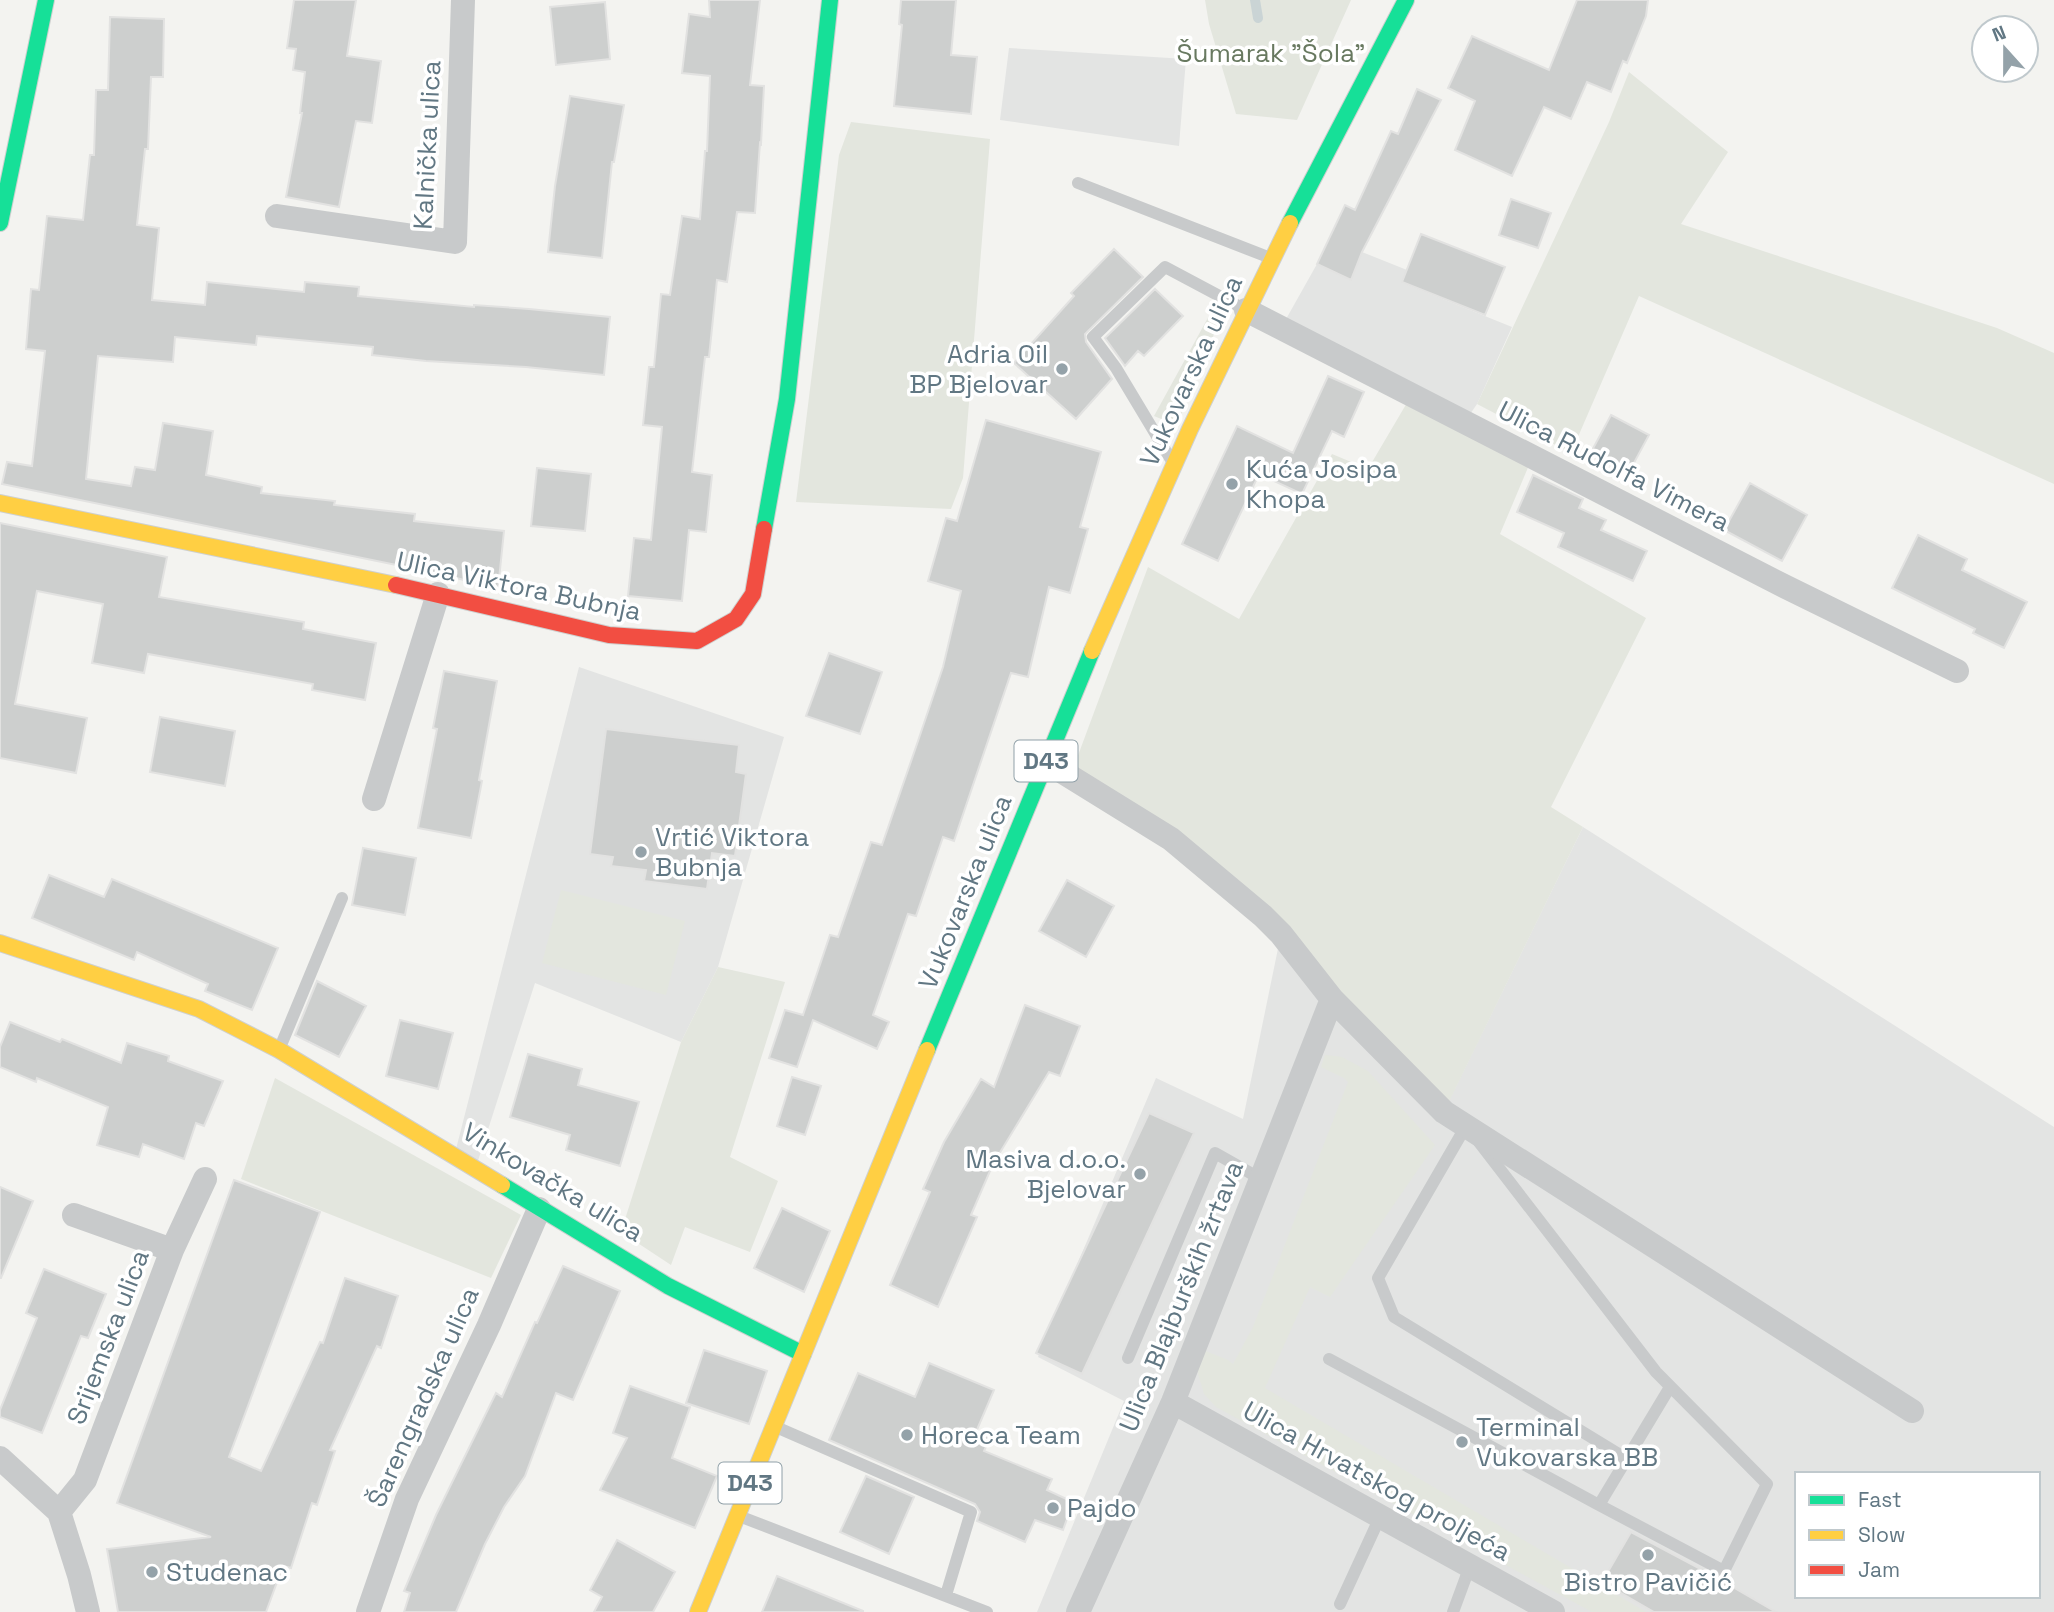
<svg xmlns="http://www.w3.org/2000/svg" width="2054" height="1612" font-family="'Space Grotesk',sans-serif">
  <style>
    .built { fill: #e3e4e3; fill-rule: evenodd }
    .green { fill: #e3e6de }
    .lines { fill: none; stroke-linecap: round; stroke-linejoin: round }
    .stream { stroke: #cad4d5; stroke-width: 10 }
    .building { fill: #cdcfce; stroke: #e2e2e1; stroke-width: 2 }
    .fast-casing { stroke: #ced0cf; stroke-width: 18 }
    .slow-casing { stroke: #ced0cf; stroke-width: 18 }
    .jam-casing { stroke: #ced0cf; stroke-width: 18 }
    .lane { stroke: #c8cacb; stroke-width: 12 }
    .street { stroke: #c8cacb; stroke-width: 24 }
    .fast { stroke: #16e098; stroke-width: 16 }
    .slow { stroke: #ffcf43; stroke-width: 16 }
    .jam { stroke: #f24e42; stroke-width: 16 }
    .poi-dot { fill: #94a2a9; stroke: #fff; stroke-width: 2.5 }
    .labels { text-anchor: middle; stroke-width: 7; stroke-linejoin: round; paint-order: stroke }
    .shield { fill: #fff; stroke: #90a0a8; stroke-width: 2 }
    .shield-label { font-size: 24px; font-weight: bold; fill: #617783 }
    .park-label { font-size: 26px; fill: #687960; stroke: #fff }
    .street-label { font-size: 26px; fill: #617783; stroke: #fff }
    .poi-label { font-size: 26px; fill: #617783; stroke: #fff; text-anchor: start }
  </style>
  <rect width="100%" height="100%" fill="#f3f3f0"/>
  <path class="built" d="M1009,48L1186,59L1179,146L1000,120Z
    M1362,252L1407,270L1403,283L1512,327L1477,404L1464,423L1281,328L1317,264L1351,279Z
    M579,667L784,737L718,967L681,1042L535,983L475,1170L454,1157Z
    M1583,827L2054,1127V1612H1037L1124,1401L1038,1357L1156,1078L1243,1119L1281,934L1444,1111ZM1797,1474H2038V1596H1797Z"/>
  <path class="green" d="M1205,0H1351L1297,120L1236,114L1209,24Z
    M1629,72L1728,152L1681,224L1997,328L2054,353V484L1639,296L1571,453L1477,404L1609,122Z
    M851,122L990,139L963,478L951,509L796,502L839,155Z
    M1210,314L1219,322L1180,417C1170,420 1164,421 1154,416Z
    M1411,396L1532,458L1500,534L1646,618L1551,807L1583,827L1444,1112L1281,934L1070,777L1148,567L1239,619L1332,454L1368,469Z
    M561,890L685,921L666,995L542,963Z
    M718,967L785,982L730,1157L778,1181L750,1252L685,1227L671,1265L621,1232L681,1042Z
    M1325,1055L1342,1057L1368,1071L1435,1145L1330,1297L1310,1287L1265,1388L1646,1612H1592L1216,1407L1204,1394L1196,1367L1203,1350L1228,1360L1233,1364L1253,1327L1348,1082L1344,1078L1321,1067Z
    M275,1078L521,1215L491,1278L241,1179Z"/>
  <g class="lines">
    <path class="stream" d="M1255,0L1258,18"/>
  </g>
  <path class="building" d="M294,0H356L347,56L381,61L372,123L356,121L339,207L286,197L302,113H300L305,72L293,70L296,49L287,48Z
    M709,0H760L750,85L764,86L761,144L760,143L755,213L737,212L727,282L717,280L709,357H705L692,472L712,475L706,532L689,530L682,601L628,596L634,538L651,540L662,427L643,425L649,367H654L661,294L670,295L682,216L700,219L705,151H707L710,76L682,73L689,14L710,17Z
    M901,0H956L951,55L977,57L971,114L894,106L902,25L899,24Z
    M1577,0H1648L1646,16L1627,63L1623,61L1611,92L1587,82L1571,119L1544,107L1512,176L1455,150L1475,101L1448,88L1472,36L1549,70Z
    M605,2L610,59L556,65L550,7Z
    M110,17L164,19L163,77H151L148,149H145L137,225L159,228L152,300L205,305L207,282L304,292L305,282L359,287L358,296L474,307V305L529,309L610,317L604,375L526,367L426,361L372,355L373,347L257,336L256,345L175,337L173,362L98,356L86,479L131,486L135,467L155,470L163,423L213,431L206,475L262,487L261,493L335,501L334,505L415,514L414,521L504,531L498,589L445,575L2,484L7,462L32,466L45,351L26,349L31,289L39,290L47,216L83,220L90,155H94L96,90H108Z
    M1417,89L1441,100L1362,252L1351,280L1317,264L1345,205L1355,210L1391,131L1398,134Z
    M570,96L624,105L614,162H612L602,258L548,252L555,186Z
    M1511,199L1551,213L1538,248L1499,235Z
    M1421,234L1505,267L1485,315L1402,282Z
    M1114,249L1143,277L1085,334L1086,342L1112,379L1076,419L1014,363L1074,296L1071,293Z
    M1155,289L1183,316L1144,356L1138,351L1125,366L1105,338Z
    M1328,376L1364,392L1344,437L1332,431L1302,494L1259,474L1218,561L1182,544L1237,426L1293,453Z
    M1611,415L1649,435L1628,474L1590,454Z
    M986,420L1101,452L1080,527L1088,529L1070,593L1049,587L1028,677L1011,673L954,841L943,837L916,916L908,914L873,1015L889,1022L877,1049L813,1020L797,1067L769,1058L785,1010L803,1015L830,935L838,937L871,842L882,845L917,744L943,667L961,591L928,581L946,518L957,521Z
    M537,468L591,474L585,531L531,526Z
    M1533,475L1583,499L1579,508L1606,520L1601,530L1647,551L1633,581L1558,547L1564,533L1517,512Z
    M1750,483L1807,515L1782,561L1724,530Z
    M0,523L167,557L159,597L304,622L303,629L376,643L365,700L312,690L313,684L148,654L144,673L92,663L103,604L37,591L15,704L87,718L76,773L0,758Z
    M1918,535L1967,559L1962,570L2027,602L2004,648L1973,633L1975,629L1892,588Z
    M829,653L882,672L860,734L806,716Z
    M444,671L497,681L479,780L482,781L471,838L418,828L437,729L433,728Z
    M160,717L235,731L225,786L150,772Z
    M606,729L739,745L736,772L746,774L735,856L712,853L707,889L644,881L646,870L611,866L613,857L590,854Z
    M363,848L416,858L405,915L352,905Z
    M49,875L104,897L112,879L278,948L252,1010L205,991L208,984L137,952L134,960L32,918Z
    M1067,880L1114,906L1086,957L1039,931Z
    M317,981L366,1006L339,1057L295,1035Z
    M1025,1005L1080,1026L1060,1076L1049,1072L993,1164L971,1215L977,1217L938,1307L890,1285L930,1192L923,1189L944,1142L981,1079L994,1087Z
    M400,1020L453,1033L438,1089L386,1076Z
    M10,1022L60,1042L62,1039L121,1063L127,1043L169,1056L168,1061L223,1081L204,1126L196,1123L184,1159L143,1144L139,1157L97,1145L108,1107L37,1078L36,1082L0,1067V1047Z
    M528,1054L582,1069L578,1085L639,1102L620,1166L566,1150L570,1135L510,1117Z
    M792,1077L821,1086L805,1135L777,1126Z
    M1149,1113L1194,1133L1082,1374L1036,1353Z
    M234,1180L320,1212L229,1457L261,1471L320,1342L323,1343L345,1278L398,1296L381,1348L377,1346L330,1450L335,1451L317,1505L312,1503L291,1568L283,1566L266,1612H118L107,1549L211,1537L117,1503Z
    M0,1187L33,1201L1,1278H0Z
    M782,1208L830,1231L804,1292L754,1268Z
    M563,1266L620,1291L573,1400L556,1393L525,1476L504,1507L485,1544L456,1612H404L410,1593L404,1591L436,1515L496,1393L502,1397L535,1322L537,1323Z
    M44,1269L106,1294L88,1338L81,1336L42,1433L0,1417V1410L37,1318L26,1313Z
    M704,1350L767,1371L749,1424L686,1403Z
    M929,1363L994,1390L976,1432L990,1438L984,1451L1052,1479L1047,1490L1073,1502L1063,1530L1035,1520L1025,1542L977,1521L980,1512L975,1504L829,1440L858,1373L915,1397Z
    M630,1386L690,1407L672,1458L717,1476L695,1528L600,1490L627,1438L613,1433Z
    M866,1476L914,1497L889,1554L840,1532Z
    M1631,1532L1712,1575L1776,1612H1654L1602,1582Z
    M617,1540L675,1572L653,1612H594L602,1597L590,1590Z
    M777,1576L863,1611V1612H762Z"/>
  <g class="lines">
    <defs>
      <path id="fast" d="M0,223L46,0
        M1290,223L1406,0
        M764,529L787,399L830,0
        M927,1050L1092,651
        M502,1185L668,1286L803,1354"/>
      <path id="slow" d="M0,503L396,585
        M1092,651L1190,429L1290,223
        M0,943L199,1009L279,1050L502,1185
        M698,1612L927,1050"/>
      <path id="jam" d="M396,585L609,635L697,641L736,619L753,594L764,529"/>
    </defs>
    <use href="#fast" class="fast-casing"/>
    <use href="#slow" class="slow-casing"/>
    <use href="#jam" class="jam-casing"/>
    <path class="lane" d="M1078,183L1268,257
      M1170,458L1116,368L1093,337L1165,267L1242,308
      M279,1050L342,898
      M1468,1128L1466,1126L1378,1278L1394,1317L1627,1459
      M1479,1142L1656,1372L1767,1484L1724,1571L1599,1505L1670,1387
      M1128,1358L1215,1153L1261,1179
      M1329,1359L1599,1505
      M776,1427L971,1512L946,1595
      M739,1516L987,1612
      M1340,1604L1380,1517
      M1453,1612L1470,1566"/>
    <path class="street" d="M277,216L455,242L463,0
      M1246,310L1786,587L1957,671
      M1045,761L1171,839L1263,916L1281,934L1332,999L1444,1112L1912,1411
      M374,799L438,594
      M74,1215L172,1250
      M1173,1402L1553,1612
      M0,1458L59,1512L79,1575L88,1612
      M59,1512L85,1480L172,1250L205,1179
      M368,1612L407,1499L489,1325L539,1209
      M1078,1612L1173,1402L1332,999"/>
    <use href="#fast" class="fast"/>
    <use href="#slow" class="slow"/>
    <use href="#jam" class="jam"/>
  </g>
  <g class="poi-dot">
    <circle cx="1062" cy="369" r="7"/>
    <circle cx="1232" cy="484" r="7"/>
    <circle cx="641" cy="852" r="7"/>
    <circle cx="1140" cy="1174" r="7"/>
    <circle cx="907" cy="1435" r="7"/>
    <circle cx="1462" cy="1442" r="7"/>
    <circle cx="1053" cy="1508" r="7"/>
    <circle cx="1648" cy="1555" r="7"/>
    <circle cx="152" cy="1572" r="7"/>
  </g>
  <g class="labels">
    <g class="shield">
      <rect x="1014.5" y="740.5" width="63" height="41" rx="5"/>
      <rect x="718.5" y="1462.5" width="63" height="41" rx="5"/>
    </g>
    <g class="shield-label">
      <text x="1046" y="769">D43</text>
      <text x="750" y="1491">D43</text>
    </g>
    <g class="park-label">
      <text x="1271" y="62">Šumarak "Šola"</text>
    </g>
    <g class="street-label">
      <text transform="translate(427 145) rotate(-87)" y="9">Kalnička ulica</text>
      <text transform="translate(1191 371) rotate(-65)" y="9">Vukovarska ulica</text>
      <text transform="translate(1614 466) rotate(27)" y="9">Ulica Rudolfa Vimera</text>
      <text transform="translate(519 586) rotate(12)" y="9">Ulica Viktora Bubnja</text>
      <text transform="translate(965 892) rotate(-68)" y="9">Vukovarska ulica</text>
      <text transform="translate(553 1182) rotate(31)" y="9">Vinkovačka ulica</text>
      <text transform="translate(1181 1296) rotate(-68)" y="9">Ulica Blajburških žrtava</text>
      <text transform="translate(108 1337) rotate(-69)" y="9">Srijemska ulica</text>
      <text transform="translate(423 1397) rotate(-66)" y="9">Šarengradska ulica</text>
      <text transform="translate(1377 1481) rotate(29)" y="9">Ulica Hrvatskog proljeća</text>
    </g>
    <g class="poi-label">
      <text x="1048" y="363" text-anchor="end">Adria Oil<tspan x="1048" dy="30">BP Bjelovar</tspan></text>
      <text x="1246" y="478">Kuća Josipa<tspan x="1246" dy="30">Khopa</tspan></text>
      <text x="655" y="846">Vrtić Viktora<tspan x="655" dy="30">Bubnja</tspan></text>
      <text x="1126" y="1168" text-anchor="end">Masiva d.o.o.<tspan x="1126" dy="30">Bjelovar</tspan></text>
      <text x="1476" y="1436">Terminal<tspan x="1476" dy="30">Vukovarska BB</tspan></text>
      <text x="921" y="1444">Horeca Team</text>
      <text x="1067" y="1517">Pajdo</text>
      <text x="166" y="1581">Studenac</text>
      <text x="1648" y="1591" text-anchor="middle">Bistro Pavičić</text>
    </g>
  </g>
  <rect x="1795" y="1472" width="245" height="126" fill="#ffffff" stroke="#c0c9cd" stroke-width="2"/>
  <rect x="1809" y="1495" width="35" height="10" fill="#16e098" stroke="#c0c9cd" stroke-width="2"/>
  <text x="1858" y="1507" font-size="21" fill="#617783">Fast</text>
  <rect x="1809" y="1530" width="35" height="10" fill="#ffcf43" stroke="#c0c9cd" stroke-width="2"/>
  <text x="1858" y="1542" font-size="21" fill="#617783">Slow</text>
  <rect x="1809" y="1565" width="35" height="10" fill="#f24e42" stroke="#c0c9cd" stroke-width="2"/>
  <text x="1858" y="1577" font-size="21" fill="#617783">Jam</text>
  <g transform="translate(2005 49) rotate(339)"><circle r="33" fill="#ffffff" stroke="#c0c9cd" stroke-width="2"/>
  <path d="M0-5L12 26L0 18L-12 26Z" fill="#94a2a9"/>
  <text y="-10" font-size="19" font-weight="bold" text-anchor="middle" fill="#617783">N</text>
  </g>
</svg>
